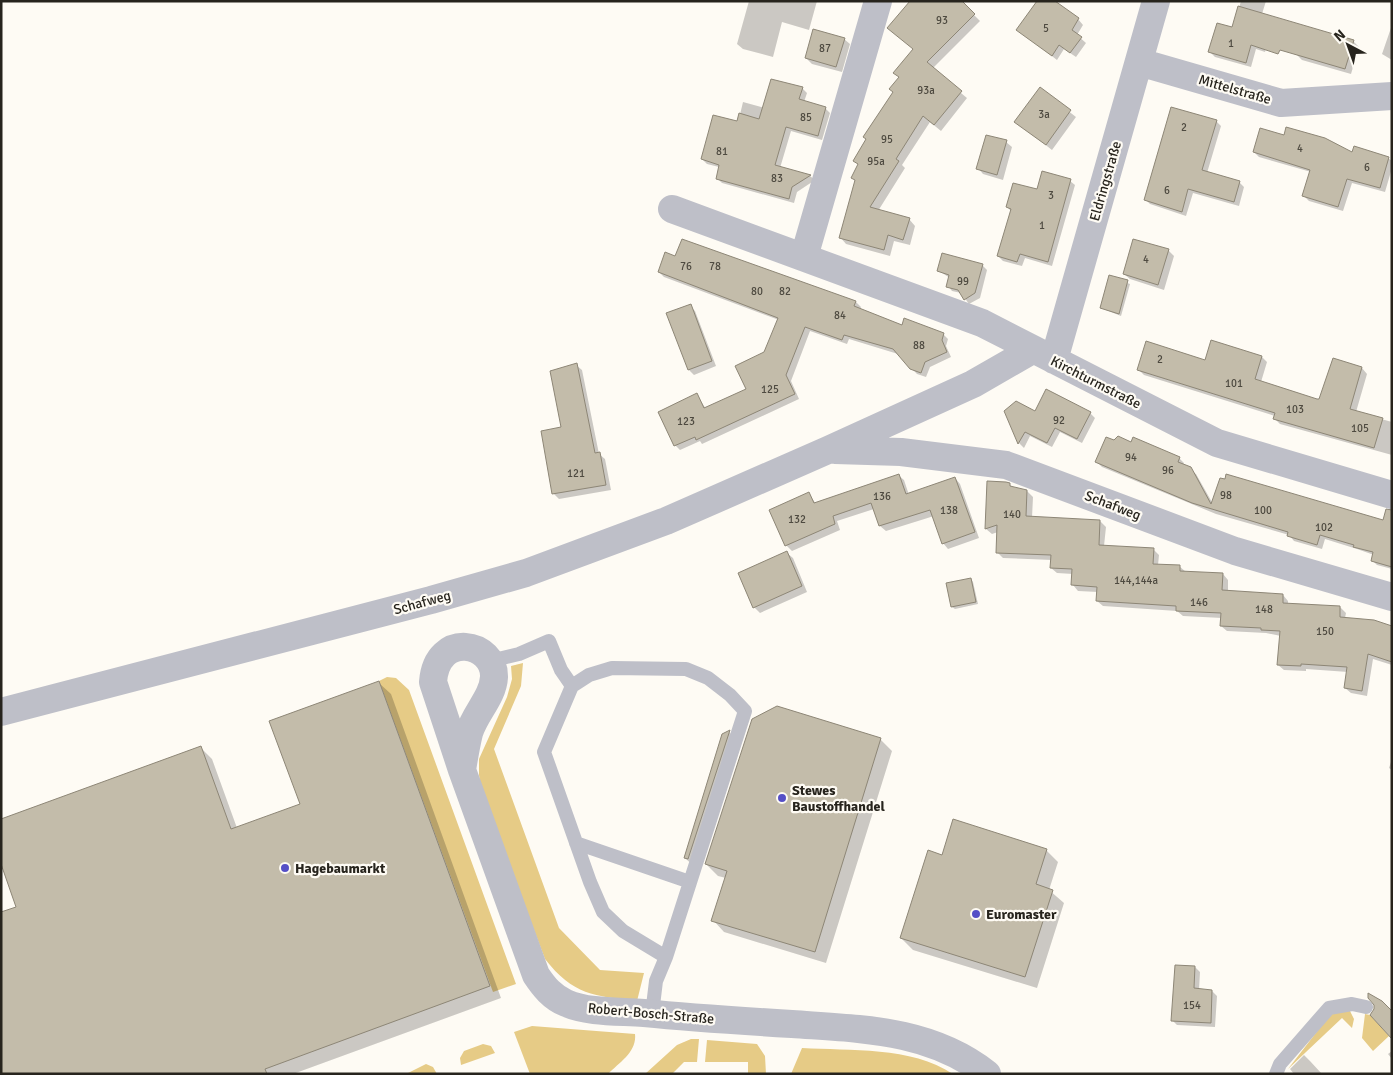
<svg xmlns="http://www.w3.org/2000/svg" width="1393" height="1075" font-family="Signika,sans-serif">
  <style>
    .green { fill: #e6cb86 }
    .shadow { fill: #0003 }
    .building { fill: #c3bcaa; stroke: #8d8676 }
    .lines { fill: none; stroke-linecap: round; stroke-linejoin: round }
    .lane { stroke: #bebfc8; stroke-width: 14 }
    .street { stroke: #bebfc8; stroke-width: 28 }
    .poi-dot { fill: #554fc6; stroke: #fefbf4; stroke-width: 2 }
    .labels { text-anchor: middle; stroke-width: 4.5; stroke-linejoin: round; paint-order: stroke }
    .number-label { font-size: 11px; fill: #4e4a40 }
    .street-label { font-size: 14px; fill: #27241d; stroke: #fefbf4 }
    .poi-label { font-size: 14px; font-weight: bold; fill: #27241d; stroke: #fefbf4; text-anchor: start }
  </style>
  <rect width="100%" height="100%" fill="#fefbf4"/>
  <path class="green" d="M523,663L521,686L494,749L559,928L600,970L644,973L637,1001C594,996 573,995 545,959L482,793L479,775V759L507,697L512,679L511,666Z
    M387,677L396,678L409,690L516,984L493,992L379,681Z
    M1337,1011H1350L1354,1019L1352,1028L1342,1018L1288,1069L1329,1016Z
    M1365,1014L1370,1015L1389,1036L1373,1051L1362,1038Z
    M532,1026L635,1034C637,1052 620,1062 608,1074H530L514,1032Z
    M691,1039H699L697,1062H684L672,1074H645L677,1045Z
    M707,1040L757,1044L765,1056L766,1074H748V1062H705Z
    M483,1044L491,1046L495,1053L461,1065L460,1058L464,1051Z
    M802,1048C850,1051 911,1046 953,1074H791Z
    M426,1064L433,1067L437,1074H406Z"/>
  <path class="shadow" d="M749,1H817L809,30L782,22L773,57L743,49L737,44Z
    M960,1L980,21L932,69L967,98L941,131L930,122L902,165L905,168L878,211L909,219L915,226L910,245L894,241L890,256L846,244L840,237L856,181L859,165L854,160Z
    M1241,1H1266L1262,14L1274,21L1265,52L1256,49L1251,67L1215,57L1210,52L1233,29Z
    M1078,19L1083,25L1077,35L1086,43L1076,57L1064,49L1057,60L1018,30Z
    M1392,25V60L1382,54Z
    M844,39L850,44L842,72L812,64L806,58Z
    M1353,41L1359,47L1351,74L1302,60L1296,54Z
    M802,88L807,93L804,102L825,108L830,113L822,140L791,131L780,168L810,176L815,180L797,192L794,203L722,183L717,178L719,167L707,164L702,159L738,123L743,102L765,108Z
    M1040,89L1076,117L1052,150L1016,122Z
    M1216,121L1221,126L1207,173L1239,182L1244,187L1239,206L1193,193L1186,216L1150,204L1145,199Z
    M1006,142L1012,147L1003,180L983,174L978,168Z
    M1254,152L1353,154L1388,158L1392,161V168L1385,192L1352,183L1343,211L1309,201L1304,196L1311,172L1259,157Z
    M1070,181L1075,185L1052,266L1025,258L1022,266L1003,261L998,256L1011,211L1007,207L1038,190Z
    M682,241L856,302L861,307L860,310L902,327L943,334L948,339L946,346L951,357L930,367L926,377L917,374L898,354L849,339L847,344L810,331L791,381L799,399L702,444L700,441L680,450L675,445L697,395L706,409L748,389L779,320L664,277L659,272L676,257Z
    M1168,250L1174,256L1164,290L1130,279L1124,274Z
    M943,255L983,266L987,270L980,298L969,304L961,293L952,291L948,286L950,278L939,271Z
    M1110,277L1130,284L1121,316L1101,308Z
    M690,306L695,311L716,366L694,375L689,370L668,314Z
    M1262,357L1267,362L1261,382L1316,400H1320L1334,360L1362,368L1367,374L1356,412L1392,422V455L1280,424L1274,418L1275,416L1144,375L1139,370L1206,361Z
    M576,365L582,370L599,454L605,459L611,490L559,499L553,493L562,428Z
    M1047,391L1090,413L1095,418L1082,443L1060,432L1052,447L1030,436L1024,448L1019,443L1006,412H1036Z
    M1131,443L1179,458L1184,463L1183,465L1196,474L1213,504L1392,521V569L1377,565L1372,560L1374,555L1357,549L1325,539L1322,549L1294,541L1289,535L1216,514L1102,467L1097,462Z
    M898,475L904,480L909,495L955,478L960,484L979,538L948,549L943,543L934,516L886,531L880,526L874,509L837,521L840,530L792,551L786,545L809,494L816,504Z
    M1009,484L1013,488L1027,491L1033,497L1032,518L1100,521L1106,527L1104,546L1153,549L1159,555L1158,565L1179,566L1186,572L1223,574L1228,580V591L1283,595L1288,601V604L1340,607L1346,613L1345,618L1392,626V665L1373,659L1367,696L1351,693L1345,688L1348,672L1306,669V671L1284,670L1278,665L1281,636L1266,633L1227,631L1221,626L1222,618L1183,616L1177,611L1103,606L1097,601L1098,592L1078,591L1073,585V574L1057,573L1051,568L1052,560L1003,558L997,552L998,532L992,534L986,529Z
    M787,553L793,558L807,592L760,613L754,607Z
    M971,579L973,582L978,604L955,609L952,607Z
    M379,683L391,694L501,998L293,1074H1L18,907L201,748L212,759L237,828L301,805Z
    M729,732L741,743L697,869L685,858Z
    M880,739L892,751L826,963L724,932L713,920L726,878L718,876L706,864Z
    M1392,759V770L1389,768Z
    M1046,850L1058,862L1049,890L1064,903L1037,988L913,950L901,938L943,856Z
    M1195,967L1200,972L1199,990L1212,991L1217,996L1215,1027L1177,1025L1172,1020Z
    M1392,1051V1059L1388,1054Z
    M1304,1055L1310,1061L1322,1074H1294L1290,1069Z"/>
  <path class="building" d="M910,1H962L975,14L927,62L962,91L934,125L923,116L896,159L899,161L870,207L910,218L903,240L888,235L884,250L839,238L855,180L851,178L858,164L853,161L866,139L863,137L893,92L889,89L899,77L893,73L913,49L887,28Z
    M1037,1H1055L1079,18L1072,30L1082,37L1070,53L1059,45L1052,56L1016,30Z
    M1238,6L1354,40L1345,69L1280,50L1278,54L1251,45L1246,63L1208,52L1217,23L1232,27Z
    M813,29L845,38L836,67L805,58Z
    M771,79L803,87L799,99L826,107L818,136L786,127L775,165L811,175L792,187L789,199L716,179L719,165L701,159L713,115L737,121L739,113L759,119Z
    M1040,87L1071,110L1046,145L1014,122Z
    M1171,107L1217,120L1202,170L1240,181L1234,202L1188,189L1182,212L1144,200Z
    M1286,127L1325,138L1352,152L1354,146L1389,157L1380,188L1347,179L1338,207L1302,196L1310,170L1253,152L1260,128L1284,135Z
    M986,135L1007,140L997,175L976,169Z
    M1042,171L1071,179L1048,262L1020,254L1017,262L997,256L1011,209L1006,207L1013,183L1037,189Z
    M682,239L856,301L854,306L902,325L904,318L944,333L942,340L947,352L925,362L921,373L910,369L893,349L844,335L842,340L805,327L786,375L795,394L696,440L695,437L674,446L658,412L697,393L704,408L746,389L735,366L764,352L778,318L658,272L665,252L675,256Z
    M1133,239L1169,249L1158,285L1123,274Z
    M942,253L983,264L975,293L964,300L958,290L946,287L949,275L937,271Z
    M1109,275L1128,280L1119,314L1100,308Z
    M691,304L712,361L688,370L666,313Z
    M1211,340L1262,356L1255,379L1317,399H1319L1333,358L1362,367L1350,409L1383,418L1374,448L1273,419L1275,413L1137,370L1146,341L1205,360Z
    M577,363L595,453L600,452L606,485L552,494L541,431L561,427L550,371Z
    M1046,389L1091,412L1077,439L1055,428L1047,443L1025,432L1018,444L1004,411L1016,401L1035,411Z
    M1118,436L1131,442L1133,437L1180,457L1178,462L1191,467L1211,504L1220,478L1225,479L1226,474L1383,520L1386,509L1392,510V567L1371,561L1373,552L1353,547L1354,545L1320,535L1317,545L1287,536L1288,532L1192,503L1095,462L1106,437L1114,440Z
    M899,474L906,494L955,477L975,532L942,544L930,510L879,526L871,503L833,516L835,524L785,546L769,510L809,492L814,503Z
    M987,481L1006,482L1010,483V486L1027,490L1026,516L1100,520L1099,545L1154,548L1153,564L1180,565V571L1223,573L1222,590L1283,594V603L1340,606V617L1374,620L1392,626V662L1368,654L1362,691L1344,688L1347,667L1301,664V666L1277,665L1280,631L1261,630V628L1220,626L1221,613L1176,611V606L1096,601L1097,587L1071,585L1072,569L1050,568L1051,555L996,553L997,525L985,529Z
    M787,551L802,586L753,608L738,573Z
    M971,578L976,602L951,607L946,583Z
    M379,681L490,986L265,1069L267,1074H1V912L16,907L1,864V819L201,746L231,829L300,804L269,721Z
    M777,706L881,738L815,952L711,921L727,871L705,864L752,719Z
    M730,730L688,859L684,858L722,734Z
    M953,819L1047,849L1036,884L1053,890L1025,977L900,938L928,850L942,855Z
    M1175,965L1195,966L1194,988L1212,990L1211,1023L1171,1021Z
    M1368,993L1382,1001L1392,1011V1039L1370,1015L1374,1009V1005L1368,998Z"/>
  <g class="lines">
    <path class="lane" d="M490,661L519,654L549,641L561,670L572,686L544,752L590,882L603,912L623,931L666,957L656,981L652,1014
      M572,686L589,675L612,668L686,669L708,678L730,695L745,711L666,957
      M576,843L690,882
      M1276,1074L1280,1064L1329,1008L1352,1004L1366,1007"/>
    <path class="street" d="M1139,62L1281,103L1392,96
      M672,209L982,323L1217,443L1392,495
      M804,257L878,1
      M1054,360L1156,1
      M835,450L901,452L1006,465L1235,551L1392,597
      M1,712L431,600L526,573L666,521L828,450L973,384L1032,350
      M462,770C464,758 466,745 469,733C475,713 493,697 494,677C495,642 437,630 433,682L462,770L536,975C544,987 552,997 566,1003C589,1013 620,1011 644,1013C694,1018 743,1021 792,1024C861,1029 930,1029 987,1074"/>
  </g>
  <g class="poi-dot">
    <circle cx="782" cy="798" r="5"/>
    <circle cx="285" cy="868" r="5"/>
    <circle cx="976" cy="914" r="5"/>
  </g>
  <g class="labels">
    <g class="number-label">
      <text x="942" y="24">93</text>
      <text x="1046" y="32">5</text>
      <text x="1231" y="47">1</text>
      <text x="825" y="52">87</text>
      <text x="926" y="94">93a</text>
      <text x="1044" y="118">3a</text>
      <text x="806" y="121">85</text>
      <text x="1184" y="131">2</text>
      <text x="887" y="143">95</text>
      <text x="1300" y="152">4</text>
      <text x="722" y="155">81</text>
      <text x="876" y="165">95a</text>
      <text x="1367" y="171">6</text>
      <text x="777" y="182">83</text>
      <text x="1167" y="194">6</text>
      <text x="1051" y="199">3</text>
      <text x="1042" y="229">1</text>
      <text x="1146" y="263">4</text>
      <text x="686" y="270">76</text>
      <text x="715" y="270">78</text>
      <text x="963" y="285">99</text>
      <text x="757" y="295">80</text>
      <text x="785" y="295">82</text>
      <text x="840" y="319">84</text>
      <text x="919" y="349">88</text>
      <text x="1160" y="363">2</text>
      <text x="1234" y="387">101</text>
      <text x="770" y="393">125</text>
      <text x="1295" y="413">103</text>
      <text x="1059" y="424">92</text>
      <text x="686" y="425">123</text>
      <text x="1360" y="432">105</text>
      <text x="1131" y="461">94</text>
      <text x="1168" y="474">96</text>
      <text x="576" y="477">121</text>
      <text x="1226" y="499">98</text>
      <text x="882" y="500">136</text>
      <text x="949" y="514">138</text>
      <text x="1263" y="514">100</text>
      <text x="1012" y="518">140</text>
      <text x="797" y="523">132</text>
      <text x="1324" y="531">102</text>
      <text x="1136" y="584">144,144a</text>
      <text x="1199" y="606">146</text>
      <text x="1264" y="613">148</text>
      <text x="1325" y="635">150</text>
      <text x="1192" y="1009">154</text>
    </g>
    <g class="street-label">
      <text transform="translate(1235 89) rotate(16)" y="5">Mittelstraße</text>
      <text transform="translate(1105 181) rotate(-74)" y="5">Eldringstraße</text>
      <text transform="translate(1096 382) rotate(27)" y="5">Kirchturmstraße</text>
      <text transform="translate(1113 505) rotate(21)" y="5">Schafweg</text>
      <text transform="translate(422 602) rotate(-15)" y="5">Schafweg</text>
      <text transform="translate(651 1013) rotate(5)" y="5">Robert-Bosch-Straße</text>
    </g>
    <g class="poi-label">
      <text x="792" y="795">Stewes<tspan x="792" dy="16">Baustoffhandel</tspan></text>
      <text x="295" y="873">Hagebaumarkt</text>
      <text x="986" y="919">Euromaster</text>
    </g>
  </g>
  <rect width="1393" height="1075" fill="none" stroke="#27241d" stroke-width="5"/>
  <g transform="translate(1348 45) rotate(319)" stroke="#fefbf4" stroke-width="4" paint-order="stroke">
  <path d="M0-4L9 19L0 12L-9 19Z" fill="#27241d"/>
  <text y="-8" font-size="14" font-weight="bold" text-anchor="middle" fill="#27241d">N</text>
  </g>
</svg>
